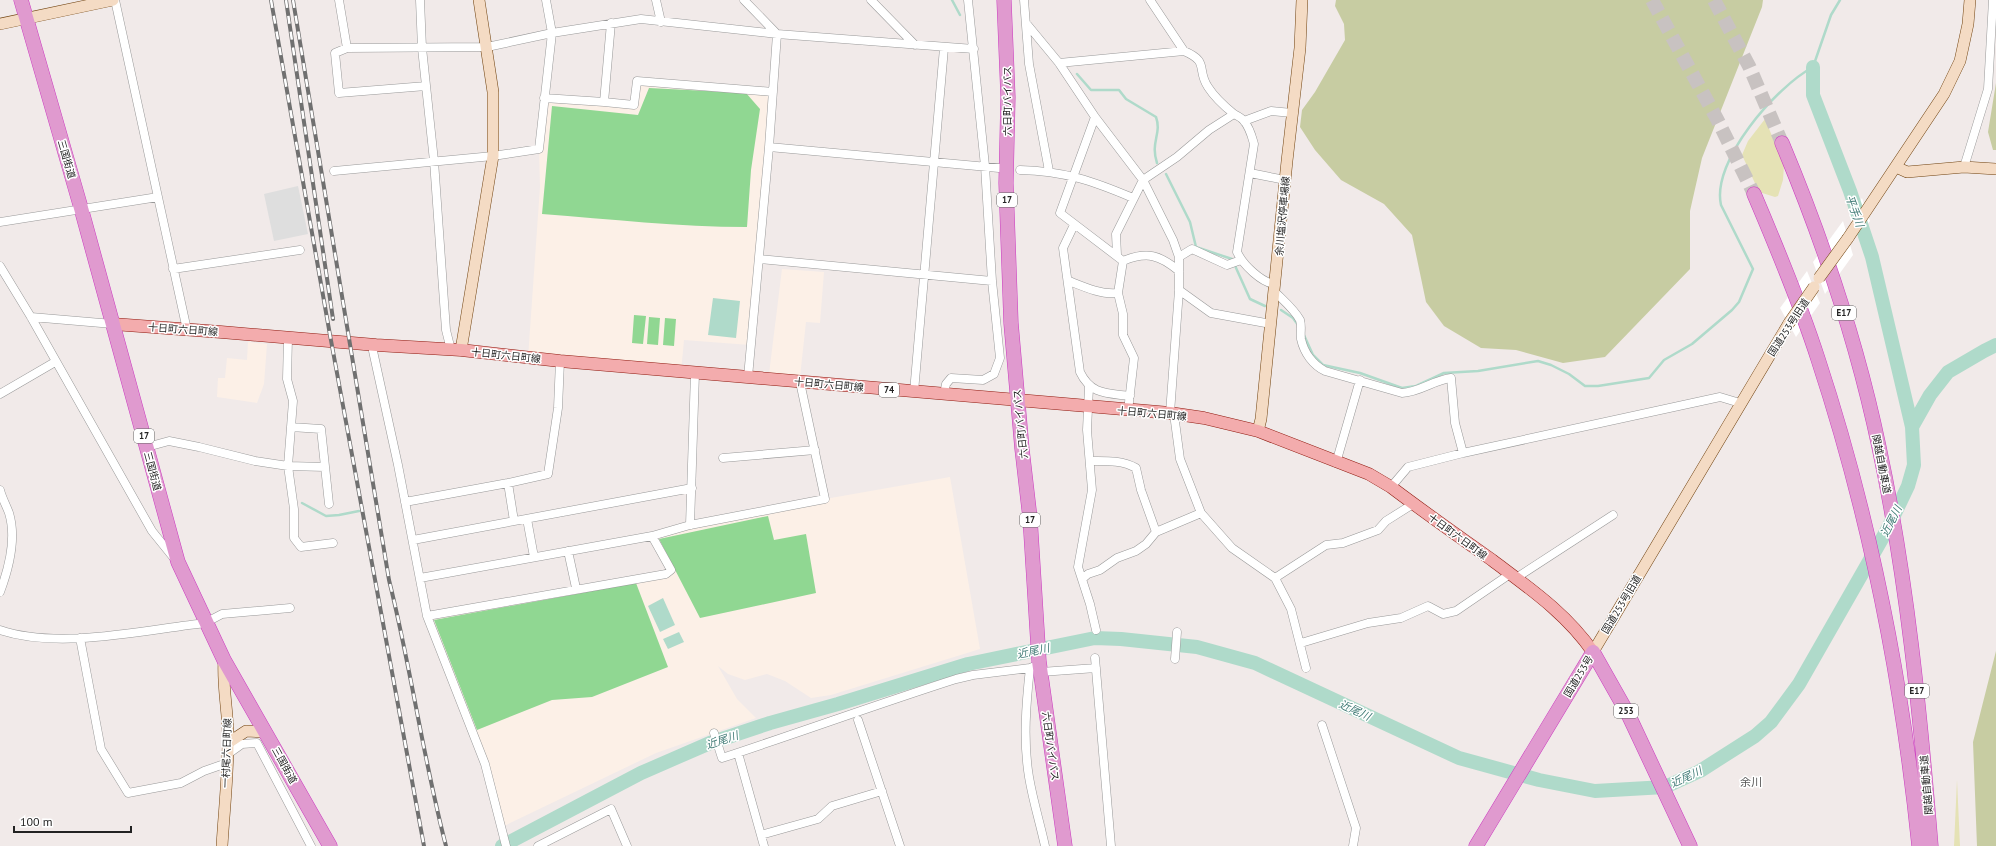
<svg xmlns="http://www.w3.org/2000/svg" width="1996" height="846" font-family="'PT Sans','Noto Sans JP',sans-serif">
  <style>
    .education { fill: #fcf0e7 }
    .grass { fill: #e5e2b5 }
    .forest { fill: #c7cca2 }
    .pitch { fill: #90d792 }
    .parking { fill: #dedede }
    .water { fill: #afdaca }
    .pier { fill: #fff }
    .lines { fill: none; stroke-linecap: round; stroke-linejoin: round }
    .stream { stroke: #afdaca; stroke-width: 2.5 }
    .river { stroke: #afdaca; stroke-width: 14 }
    .highway-tunnel { stroke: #c8c2c1; stroke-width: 14; stroke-dasharray: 14 7; stroke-linecap: butt }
    .street-casing { stroke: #999; stroke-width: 9 }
    .secondary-casing { stroke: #714310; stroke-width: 12 }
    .primary-casing { stroke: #901a0f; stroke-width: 13 }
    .highway-casing { stroke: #cb3bc0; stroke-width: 15 }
    .street { stroke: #fff; stroke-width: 8 }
    .secondary { stroke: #f4dbc4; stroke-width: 11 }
    .primary { stroke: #f3acad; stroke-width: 12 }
    .highway { stroke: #e09acf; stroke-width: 14 }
    .rail-casing { stroke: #707070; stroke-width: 4 }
    .rail { stroke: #fff; stroke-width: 2.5; stroke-dasharray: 8; stroke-linecap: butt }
    .secondary-bridge-casing { stroke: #714310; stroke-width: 12; stroke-linecap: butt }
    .secondary-bridge { stroke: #f4dbc4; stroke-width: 11 }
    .labels { text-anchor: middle; stroke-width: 3; stroke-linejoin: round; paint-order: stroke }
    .shield { fill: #fff; stroke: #646464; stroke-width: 1 }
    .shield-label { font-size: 9px; font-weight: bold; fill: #222 }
    .street-label { font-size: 10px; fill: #222; stroke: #fff }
    .water-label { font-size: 11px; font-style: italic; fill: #417b76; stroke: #fff }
    .neighbourhood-label { font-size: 11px; fill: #555; stroke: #fff }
  </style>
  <rect width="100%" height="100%" fill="#f1eae9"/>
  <path class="education" d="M637,81L773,92L750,345L684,340L681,372L528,358L540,187L539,149L544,98L634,105Z
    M782,269L824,272L820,323L806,322L800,377L769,374Z
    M248,342L267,344L264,384L257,403L217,397L218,378H225L227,358L247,360Z
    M950,477L980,649L831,695L811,698L785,681L767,674L745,680L728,674L718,666L737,699L756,718L656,753L502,827L485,764L427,616L670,570L652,536L825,499Z"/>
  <path class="grass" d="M1765,119L1784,165L1783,180L1778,196L1775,197L1759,192L1742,155L1748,141Z
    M1957,780L1960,846H1954Z"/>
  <path class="forest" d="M1336,0H1763L1762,7L1702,158L1690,211V269L1605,357L1563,363L1516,350L1481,348L1444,326L1426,302L1412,235L1384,204L1341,180L1315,150L1300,127L1302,110L1315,92L1345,40L1344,24L1335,6Z
    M1996,83V150H1993L1988,132Z
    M1996,651V846H1977L1973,742Z"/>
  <path class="pitch" d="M649,88L746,93L760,109L751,170L747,227C679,227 610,219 542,214L552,106L638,115Z
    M634,315L646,316L643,344L632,343Z
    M649,317L660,318L658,345L647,344Z
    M665,318L676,319L674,346L663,345Z
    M768,516L774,540L806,534L816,593L700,618L659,539Z
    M636,583L668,667L592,697L552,700L477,730L434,620Z"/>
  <path class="parking" d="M298,186L308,234L274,241L264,194Z"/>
  <path class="water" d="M713,298L740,301L736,338L708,335Z
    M663,598L675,625L660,632L648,606Z
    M679,632L684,642L668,649L663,639Z"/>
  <path class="pier" d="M1862,198L1870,221L1858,237L1849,215Z
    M1843,221L1853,255L1825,294L1813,262Z
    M1807,271L1820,303L1796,337L1780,308Z"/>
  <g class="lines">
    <path class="stream" d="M952,0L960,15
      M1077,74L1091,90H1119L1126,99L1156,117C1162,134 1150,142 1157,163
      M1166,174L1190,222L1196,247L1232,259L1250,299L1265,306
      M1281,310L1293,318L1298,325
      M1303,333L1313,355L1323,365L1360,373L1402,388L1416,386L1444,373L1478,371L1538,361L1551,365L1569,374L1585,386H1598L1649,378L1664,360L1692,344L1732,310L1739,302L1753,269L1721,205C1711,161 1776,87 1813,67L1831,15L1840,0
      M302,503L326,516L339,515L359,511"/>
    <path class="river" d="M1813,67V95L1850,191L1872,257L1912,427
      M502,846L641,773L710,743L770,723L838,704L968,664L1095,638L1121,639L1197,647L1255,663L1459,758L1539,780L1595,791L1665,787L1700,771L1755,736L1771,722L1799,684L1887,530L1908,486L1914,465L1912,427L1930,395L1948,372L1984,351L1996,345"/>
    <path class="highway-tunnel" d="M1652,0L1717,119L1754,194
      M1714,0L1749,66L1782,143"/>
    <defs>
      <path id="street" d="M115,0L187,330
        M339,0L347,48L487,47L552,33L641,19L777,34L974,49
        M420,0L422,48L434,161L446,330L451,350
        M656,0L661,22
        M744,0L777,34L769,147L748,377
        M871,0L915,45
        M1024,0L1029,64L1049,171
        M1150,0L1184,51
        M1026,23L1059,63L1095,117L1143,180L1173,240L1179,257V290L1170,413
        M347,48L335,53L339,93L426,86
        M1059,63L1184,51C1210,62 1196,69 1208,87C1215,98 1224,106 1234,114C1238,116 1242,118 1244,121C1250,128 1252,137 1254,144L1237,252C1243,265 1262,283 1275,284
        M544,98L604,102L611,23
        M604,102L634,105L637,81L773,92
        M1244,121L1271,111L1292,113
        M769,147L999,168
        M1964,167L1988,89L1993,0
        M1020,170C1064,171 1093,181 1133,198
        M334,171L493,156L539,149L552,33L546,0
        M1250,173L1285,180
        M0,222L158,197
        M1074,225L1063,248L1080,372C1091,395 1107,393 1130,396
        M1117,255L1116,234L1143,180L1177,157L1209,130L1234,114
        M1179,257L1192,249L1227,265L1241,260
        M760,259L992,281
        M1123,261C1147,251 1160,255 1179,271
        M0,266L31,317L152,531L173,557
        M173,269L300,250
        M1069,281C1084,287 1102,295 1118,293L1123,261L1060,213L1095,117
        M1179,290L1211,313L1271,324
        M1275,292C1284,301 1294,309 1300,320C1302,326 1300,333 1301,339C1304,353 1313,365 1325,371L1402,393C1420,392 1434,380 1451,378L1455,423L1463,453
        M1118,293L1123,314V335L1134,358L1128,411
        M31,317L113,324
        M288,338L287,379L293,401L288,466L294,509V538L301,547L333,543
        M376,345L373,351L398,465L427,616L485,764L506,846
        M1089,387L1087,430L1092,490L1078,567L1090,604L1096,630
        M914,392L944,48
        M0,394L55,362
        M944,394L946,384L951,378L983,380L994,374L1000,358L992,281L985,166L968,0
        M1174,414L1180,459L1201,513L1232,548L1275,578L1291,609L1306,668
        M291,427L321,429L329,504
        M147,447L169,441L199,447L255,461L288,466L325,467
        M723,458L815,450
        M1090,461C1106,461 1122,460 1136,468L1141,490L1156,532
        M1336,463L1360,380
        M508,483L514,521
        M1391,487L1408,467L1463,453L1720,397L1740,403
        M0,490C2,498 6,505 9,513C17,539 9,568 0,592
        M405,502L508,483L548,474L558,408L560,361
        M527,519L534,557
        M690,525L695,373
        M413,540L692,488
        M568,551L576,588
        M420,578L652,536
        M1275,578L1326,545L1343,543L1378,530L1386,521L1413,504
        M1516,578L1613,515
        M1082,579L1088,574L1100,570L1117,558L1136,551L1146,544L1156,532L1201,513
        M427,616L666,574L671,570L652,536L690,525L825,499L800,382
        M0,630C59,650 144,630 205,623L222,614L290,608
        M80,638L101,749L128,793L181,783L204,771L227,763
        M1301,643L1368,623L1401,618L1428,606L1443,614L1456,611L1510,574
        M1095,658L1111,846
        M1175,659L1177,632
        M1035,666L1030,668C1026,704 1023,741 1029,777C1033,801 1040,823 1045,846
        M1041,672L1096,668
        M858,720L900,846
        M1322,725L1356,828L1353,846
        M714,733L722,758C801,732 878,704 956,679L973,675L1030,668
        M738,753L764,846
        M228,754L242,744L257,743L311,846
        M761,835L818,819L832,806L882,791
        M538,846L611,809L627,846"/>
      <path id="secondary" d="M0,24L113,0
        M1896,167L1907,172L1964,167L1996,169
        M1848,238L1944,94L1960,61L1968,24L1970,0
        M461,350L493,156V92L479,0
        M1258,431L1261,419L1287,161L1300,48L1302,0
        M1593,652L1789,323
        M228,743L246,731L266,732
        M222,846C224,812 228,777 228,742C229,715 222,688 224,660"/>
      <path id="primary" d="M113,324L221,332L376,345L461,350L560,361L1170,413L1204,418L1258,431L1369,474L1391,487C1424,512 1458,536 1492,560C1529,588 1566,613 1593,652"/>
      <path id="highway" d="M21,0L81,208L178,562L224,660L330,846
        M1004,0L1008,97L1006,183L1011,323L1022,449L1030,518L1039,661L1065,846
        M1782,143C1823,241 1857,342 1879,447C1907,578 1920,712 1931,846
        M1754,194C1777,248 1800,303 1818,359C1870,517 1902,680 1919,846
        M1476,846L1593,652L1628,714L1690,846"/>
    </defs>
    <use href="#street" class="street-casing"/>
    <use href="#secondary" class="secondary-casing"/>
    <use href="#primary" class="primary-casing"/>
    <use href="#highway" class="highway-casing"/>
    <use href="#street" class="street"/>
    <use href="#secondary" class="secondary"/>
    <use href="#primary" class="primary"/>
    <use href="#highway" class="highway"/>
    <defs>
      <path id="rail" d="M271,0L330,335L424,846
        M286,0L333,319
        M293,0L389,580C411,668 423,758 446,846"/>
    </defs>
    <use href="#rail" class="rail-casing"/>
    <use href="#rail" class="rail"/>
    <defs>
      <path id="secondary-bridge" d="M1819,278L1848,238
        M1789,323L1814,287"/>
    </defs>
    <use href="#secondary-bridge" class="secondary-bridge-casing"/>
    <use href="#secondary-bridge" class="secondary-bridge"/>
  </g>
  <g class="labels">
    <g class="shield">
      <rect x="997" y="193" width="20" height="14" rx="3"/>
      <rect x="1832" y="306" width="24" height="14" rx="3"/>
      <rect x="879" y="383" width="20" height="14" rx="3"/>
      <rect x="134" y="429" width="20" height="14" rx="3"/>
      <rect x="1020" y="513" width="20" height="14" rx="3"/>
      <rect x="1905" y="684" width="24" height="14" rx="3"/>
      <rect x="1614" y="704" width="24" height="14" rx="3"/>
    </g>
    <g class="shield-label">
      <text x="1007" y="203">17</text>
      <text x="1844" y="316">E17</text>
      <text x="889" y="393">74</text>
      <text x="144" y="439">17</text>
      <text x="1030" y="523">17</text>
      <text x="1917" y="694">E17</text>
      <text x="1626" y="714">253</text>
    </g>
    <g class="street-label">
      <text transform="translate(1007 101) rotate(-90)" y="4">六日町バイパス</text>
      <text transform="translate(67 159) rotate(74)" y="4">三国街道</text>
      <text transform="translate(1282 216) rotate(-85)" y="4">余川塩沢停車場線</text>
      <text transform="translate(1788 327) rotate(-57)" y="4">国道253号旧道</text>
      <text transform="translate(183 329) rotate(4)" y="4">十日町六日町線</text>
      <text transform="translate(506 355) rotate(6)" y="4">十日町六日町線</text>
      <text transform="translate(829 384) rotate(5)" y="4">十日町六日町線</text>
      <text transform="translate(1152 413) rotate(5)" y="4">十日町六日町線</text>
      <text transform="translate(1020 424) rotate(-96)" y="4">六日町バイパス</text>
      <text transform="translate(1882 464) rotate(79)" y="4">関越自動車道</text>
      <text transform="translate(153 471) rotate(75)" y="4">三国街道</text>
      <text transform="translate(1458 536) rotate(36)" y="4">十日町六日町線</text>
      <text transform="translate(1621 604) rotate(-59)" y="4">国道253号旧道</text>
      <text transform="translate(1578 676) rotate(-59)" y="4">国道253号</text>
      <text transform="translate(1051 746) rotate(82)" y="4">六日町バイパス</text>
      <text transform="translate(226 753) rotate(-88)" y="4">一村尾六日町線</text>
      <text transform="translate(285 765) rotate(61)" y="4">三国街道</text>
      <text transform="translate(1926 785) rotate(-95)" y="4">関越自動車道</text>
    </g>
    <g class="water-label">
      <text transform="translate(1855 211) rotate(70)" y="4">平手川</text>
      <text transform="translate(1891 521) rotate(-63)" y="4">近尾川</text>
      <text transform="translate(1033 651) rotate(-12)" y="4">近尾川</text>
      <text transform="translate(1355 710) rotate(25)" y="4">近尾川</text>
      <text transform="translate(722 740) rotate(-18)" y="4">近尾川</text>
      <text transform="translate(1686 777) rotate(-25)" y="4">近尾川</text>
    </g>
    <g class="neighbourhood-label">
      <text x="1751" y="786">余川</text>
    </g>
  </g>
  <path d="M14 826v6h117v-6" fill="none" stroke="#222222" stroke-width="2"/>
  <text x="20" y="826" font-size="12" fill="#222222" stroke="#ffffff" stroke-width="3" paint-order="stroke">100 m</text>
</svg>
